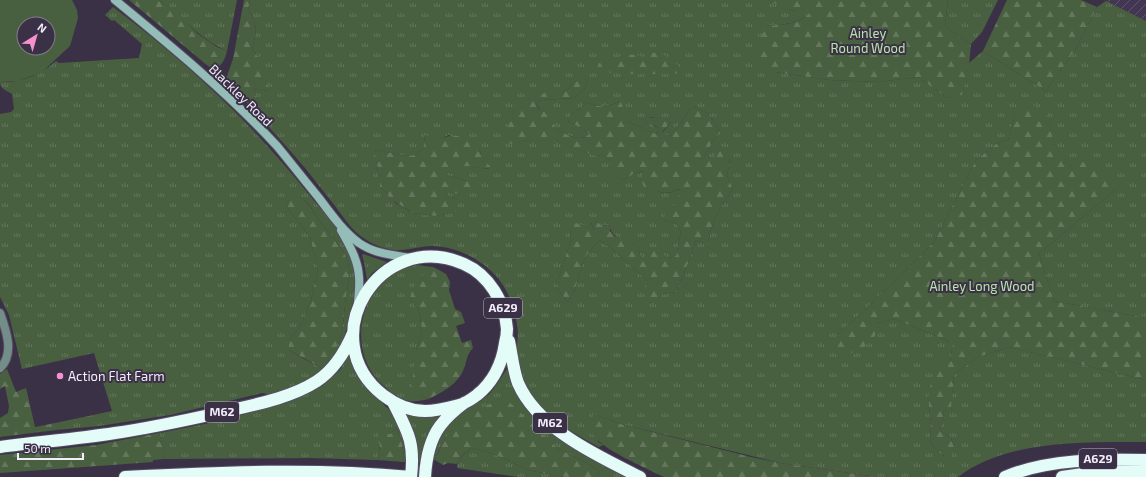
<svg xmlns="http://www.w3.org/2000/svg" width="1146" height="477" font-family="'Exo 2',sans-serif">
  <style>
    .industrial { fill: url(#industrial-furrows) }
    .grass { fill: url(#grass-tufts); fill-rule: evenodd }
    .forest { fill: url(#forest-firs) }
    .pitch { fill: #496040; fill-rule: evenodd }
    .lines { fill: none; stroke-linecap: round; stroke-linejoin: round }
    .street-casing { stroke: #584f64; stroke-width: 10 }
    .secondary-casing { stroke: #584f64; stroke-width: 10 }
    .highway-casing { stroke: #584f64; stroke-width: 14 }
    .street { stroke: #738d89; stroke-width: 8 }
    .secondary { stroke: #94bdb7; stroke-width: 8 }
    .highway { stroke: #e3fcf8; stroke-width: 12 }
    .poi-dot { fill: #f790ce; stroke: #3b3147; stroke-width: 1.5 }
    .labels { text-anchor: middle; stroke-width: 4; stroke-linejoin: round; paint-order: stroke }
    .shield { fill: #3b3147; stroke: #bcb4c5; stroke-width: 1 }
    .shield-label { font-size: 12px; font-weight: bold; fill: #f3ecfb }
    .park-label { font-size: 13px; fill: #b9e6a8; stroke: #3b3147 }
    .street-label { font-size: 13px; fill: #f3ecfb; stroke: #3b3147 }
    .poi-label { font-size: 13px; fill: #f3ecfb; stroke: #3b3147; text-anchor: start }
  </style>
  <defs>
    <pattern id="industrial-furrows" width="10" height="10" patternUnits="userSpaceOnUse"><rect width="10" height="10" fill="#433653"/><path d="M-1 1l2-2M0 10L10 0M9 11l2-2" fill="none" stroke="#5f536d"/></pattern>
    <pattern id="grass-tufts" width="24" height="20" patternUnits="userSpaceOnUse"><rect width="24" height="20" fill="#496040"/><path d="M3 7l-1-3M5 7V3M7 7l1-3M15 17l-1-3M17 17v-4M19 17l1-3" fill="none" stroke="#64775c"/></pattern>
    <pattern id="forest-firs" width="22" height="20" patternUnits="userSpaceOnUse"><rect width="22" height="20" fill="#496040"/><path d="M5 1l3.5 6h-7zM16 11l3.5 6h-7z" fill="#64775c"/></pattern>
  </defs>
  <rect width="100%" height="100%" fill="#3b3147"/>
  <path class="industrial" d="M1103,0H1146V21L1106,1Z"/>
  <path class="grass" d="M159,0H237L227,51C201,40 182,17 159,0Z
    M250,0H768C783,7 794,14 812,10C802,24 781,25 766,26L774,72L829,80L878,82L918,77L947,98L962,95L969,63L983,51L1046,91L1075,50L1097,7L1106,1L1146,21V318L1054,301L1039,254L1116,189L1082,162L1070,166C1055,146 1051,139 1047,115H1015L1008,139L996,144L976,160L934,242L865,310L837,335L877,323L895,319L953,343L950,362L928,398L931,427L930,441L938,452L944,456L954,447L951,437L940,431L944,411L951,409L954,374L978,357L1009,347L1146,380V442C1087,442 1007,439 958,477H877L780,463L621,424L593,414L598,442L603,445L599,447C570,431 530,410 521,376C519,368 517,357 517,349C517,341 519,333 517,325C515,307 507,287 494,274C479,258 454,246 432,246C422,246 412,249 402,250C390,251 375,246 365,239C352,231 344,218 335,206C325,193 315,181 305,168C283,142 260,117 236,92L246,96L262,116C263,102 254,101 254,88L263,91L268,90L258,56L252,49C254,41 257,31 255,24C252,12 246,15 250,0ZM588,79L585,88L574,98L541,100L536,104C542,115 551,116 555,128C564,133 580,144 589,134L584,129L568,122L571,114L580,109L586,102C601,109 606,106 621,102L626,121L656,134L659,128L654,126L648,117H652L671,122L662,133L669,136L674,133L691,107C706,108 714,120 721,133L714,139L704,158H730L727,176L733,189C720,207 710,223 708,245L696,240C691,258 683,274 677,292L662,294L655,302L648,281L612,249L599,240L585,257L574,292L568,302L558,290L556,282L559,277L571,240L570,229L583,225L592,231L594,229L591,223L597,221L601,225L610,226C610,238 627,241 637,245L641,258H648L660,247L663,255L668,258L676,256L681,232L677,224L664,220L674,207L682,189C677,189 674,192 669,193C659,194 651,188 642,182L643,171L633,174L624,180L614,176L611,170V161L604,156L594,155L538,135L523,142L506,141C506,130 508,121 514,111L557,93L567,91L572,82ZM425,135L430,143L449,135L480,151L482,158L489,169L466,166L446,168V175L468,181L447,192L446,195L457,199L455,212L435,216L413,213L392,201L386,192L380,187L377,164L380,159L375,150L407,156L414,155L423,149Z
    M948,0H998L982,32L971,44L945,27Z
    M113,7C188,63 252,123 311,197C323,212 345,235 351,253C354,261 356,271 356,280C356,296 346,335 339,350C327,373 302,389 277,394C272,395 267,394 262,393L170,415L99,426L56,430L60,422L112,411L94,353L22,369L9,315L0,297V114L11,112L14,109L12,94C6,90 0,89 0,82C21,83 40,75 56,61L59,63L139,58L142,44L114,20L112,21L105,15ZM291,195C309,198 312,210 321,223C329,233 339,243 345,255C354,271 346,289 345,306C343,319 344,330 339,342C335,351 328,360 323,369L304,359L289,350V340L301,325L311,300L318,270L310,237L286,206Z
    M363,254L387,262L372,273L367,280L364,262L362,255Z
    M417,265L433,267L439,270H431L410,298L419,311L422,330L416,351L420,396L429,399C423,400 416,402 410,401C400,400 391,393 384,386C352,359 355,308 384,280C393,271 405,268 417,265Z
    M348,353H349L353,366L361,381L393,414L406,444L407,462H404C404,450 402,439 396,428L390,434H387L380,445L378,460L311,458L163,459L165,452L159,433C214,423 268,411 319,387H321L340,370Z
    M507,369L516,391L628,477H599L598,470L587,463L557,448L535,428L478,410C453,425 446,434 435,460L432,459C435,442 445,426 458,415C467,408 478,403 487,396C496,388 500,378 507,369Z
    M407,414L424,417H440L421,462L417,461C416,445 415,430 406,415Z
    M471,448L485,451L506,459L527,470L565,477H518L457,468C457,459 465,454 471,448Z"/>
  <path class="forest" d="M129,0H159L174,11L198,34L217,47L227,51C225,60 221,66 214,71Z
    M244,0H250C246,15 252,12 255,24C257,31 254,41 252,49C264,63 267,72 268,90L263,91L254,88C254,98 262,106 266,116H262L246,96L236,92L226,83V79L233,59Z
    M768,0H948L945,27L971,44L969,65L962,95L947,98L918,77L878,82L829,80L774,72L754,53L766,26C781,25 802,24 811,11L801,12L784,8Z
    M1007,0H1081L1097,7L1075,50L1046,91L983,51Z
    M647,52C664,53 672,57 683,71L680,73L670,74H627L602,72L597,68L599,63L610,61L625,54L635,55L645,57Z
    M582,76L588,79L585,88L574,98L541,100L536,104C539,111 540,109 546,113C551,116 553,123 555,128C564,133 580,144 589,134L584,129L568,122L571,114L580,109L586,102C601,109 606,106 621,102L627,117L626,121L656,134L659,128L647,121L648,117L665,119L671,122L662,132L669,136L674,133L691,107C706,108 714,120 721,133L714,139L704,158H714L717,151L726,148L730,158L727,176L733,189C720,207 710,223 708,245L696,240C691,258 683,274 677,292L662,294L655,303L646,291L645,284L648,281L612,249L599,240L585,257L574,292L568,302L558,290L556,282L559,277L571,240L570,229L575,223L583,225L592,230L594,229L591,222L597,221L601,225L610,226V231L614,236L637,245L641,258H648L653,247H660L663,254L668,258L676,256L681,232L677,224L664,220L665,212L674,207L681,189C677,189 676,191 672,192C664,195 652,189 644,187L642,182V171L633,174L624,180L613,176L611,170V161L604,156L594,155L538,136L523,142L509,144L506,141V129L510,118L514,111L540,94L567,91L572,82Z
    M1029,102L1047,113C1051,139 1055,145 1070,166C1073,165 1079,162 1082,162C1097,162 1109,179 1116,189L1039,254L1054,301L1146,318V380L1009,347L978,357L954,374L951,410L944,411L940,431L951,437L954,447L951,460L938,452L930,441L931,427L928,398L932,378L938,362H950L953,343L895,319L877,323L875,336L862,349L848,354L837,356L833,348L837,335L865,310L934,242L976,160L996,144L1008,139L1015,115Z
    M425,135L429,136L431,142C445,136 459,131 472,143C475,145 479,149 480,152C485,161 485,163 494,169L480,168L466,166L446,169V175L468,181L476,188C467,195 458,194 447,192L446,195L457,199L459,201L456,212L435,216L413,213L395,202H392L386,192L380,187L377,164L380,159L373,154L376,150L407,156L414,155L423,149Z
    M291,194C309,199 312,210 321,223C329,233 339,243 345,255C354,271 346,289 345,306C343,319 344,330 339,342C335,352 328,360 323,369L289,350V340L301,325L311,300L318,270L310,237L286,206Z
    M431,270H439L446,274L450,282L449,290L455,309L461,312L465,323L456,326L462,343L471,340L473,348C467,354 467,360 464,368C459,384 442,392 429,399L420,396L412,385L416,351L422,330L419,311L410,298C414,285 418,276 431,270Z
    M7,369L16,392L26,388L35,427L60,422L56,430L0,437V418L8,413L9,406L5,386L0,389V374Z
    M504,397L557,448L587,463L598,470L599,477H565L527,470L506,459L485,451L471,448L462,456L457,464L448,463L443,465L435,460C440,449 445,437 453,428C466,413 487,406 504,397Z
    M593,414L621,424L751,457L780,463L877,477H664C650,470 594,446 592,432C590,427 593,419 593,414Z
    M384,427L387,434H390L396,428C402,439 404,450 404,462L378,460L380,445L377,439L380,428Z
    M159,433L165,452L163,459L153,460V462L0,473V455L96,445Z"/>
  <path class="pitch" d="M0,0H72L77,10L78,18L70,46L42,72L19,81L0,82ZM24,24H48V48H24Z"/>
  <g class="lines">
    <defs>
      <path id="street" d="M0,313C6,330 15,354 0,368"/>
      <path id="secondary" d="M115,0C171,46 227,92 277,146C291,163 305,181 319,198C331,214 343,231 359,243C375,254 393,255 411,258
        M341,230C349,245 358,259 359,277C360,287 358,296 358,306"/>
      <path id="highway" d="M509,341C512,355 513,369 518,383C538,429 598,456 640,477
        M393,402C408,432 415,442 411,477
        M0,447C38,442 77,439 115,433C151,428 187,420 223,412C253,405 291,398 317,381C335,369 345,352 353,333
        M125,477C220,472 316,468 411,477
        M425,477C426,459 429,441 440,426C446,418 456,409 464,403C469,401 473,398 477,395C493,382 502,364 505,343C506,339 507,333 507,329C505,302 489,275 464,264C379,227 312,339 383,395C395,404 410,411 425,411C438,411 451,407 463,404
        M1005,477C1047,459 1101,459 1146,460
        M1062,477L1097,472H1146"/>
    </defs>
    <use href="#street" class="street-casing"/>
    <use href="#secondary" class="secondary-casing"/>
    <use href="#highway" class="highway-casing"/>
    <use href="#street" class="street"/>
    <use href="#secondary" class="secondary"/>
    <use href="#highway" class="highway"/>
  </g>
  <circle class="poi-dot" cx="60" cy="376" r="4"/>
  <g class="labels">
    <g class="shield">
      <rect x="484" y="298" width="38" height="20" rx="3"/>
      <rect x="205" y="402" width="34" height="20" rx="3"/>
      <rect x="533" y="413" width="34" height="20" rx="3"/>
      <rect x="1079" y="449" width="38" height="20" rx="3"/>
    </g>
    <g class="shield-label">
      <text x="503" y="312">A629</text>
      <text x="222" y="416">M62</text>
      <text x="550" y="427">M62</text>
      <text x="1098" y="463">A629</text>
    </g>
    <g class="park-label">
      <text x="868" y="38">Ainley<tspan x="868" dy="15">Round Wood</tspan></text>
      <text x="982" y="291">Ainley Long Wood</text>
    </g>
    <g class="street-label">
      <text transform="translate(241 95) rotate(44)" y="5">Blackley Road</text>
    </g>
    <g class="poi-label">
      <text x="68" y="381">Action Flat Farm</text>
    </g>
  </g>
  <g transform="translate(36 36) rotate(37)"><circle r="19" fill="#3b3147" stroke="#857c8f"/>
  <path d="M0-3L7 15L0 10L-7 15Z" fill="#f790ce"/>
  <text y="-6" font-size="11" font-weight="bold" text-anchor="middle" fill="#f3ecfb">N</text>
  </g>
  <path d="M18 453v6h65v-6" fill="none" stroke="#f3ecfb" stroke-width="2"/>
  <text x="24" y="453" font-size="12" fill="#f3ecfb" stroke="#3b3147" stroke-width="3" paint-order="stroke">50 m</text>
</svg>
